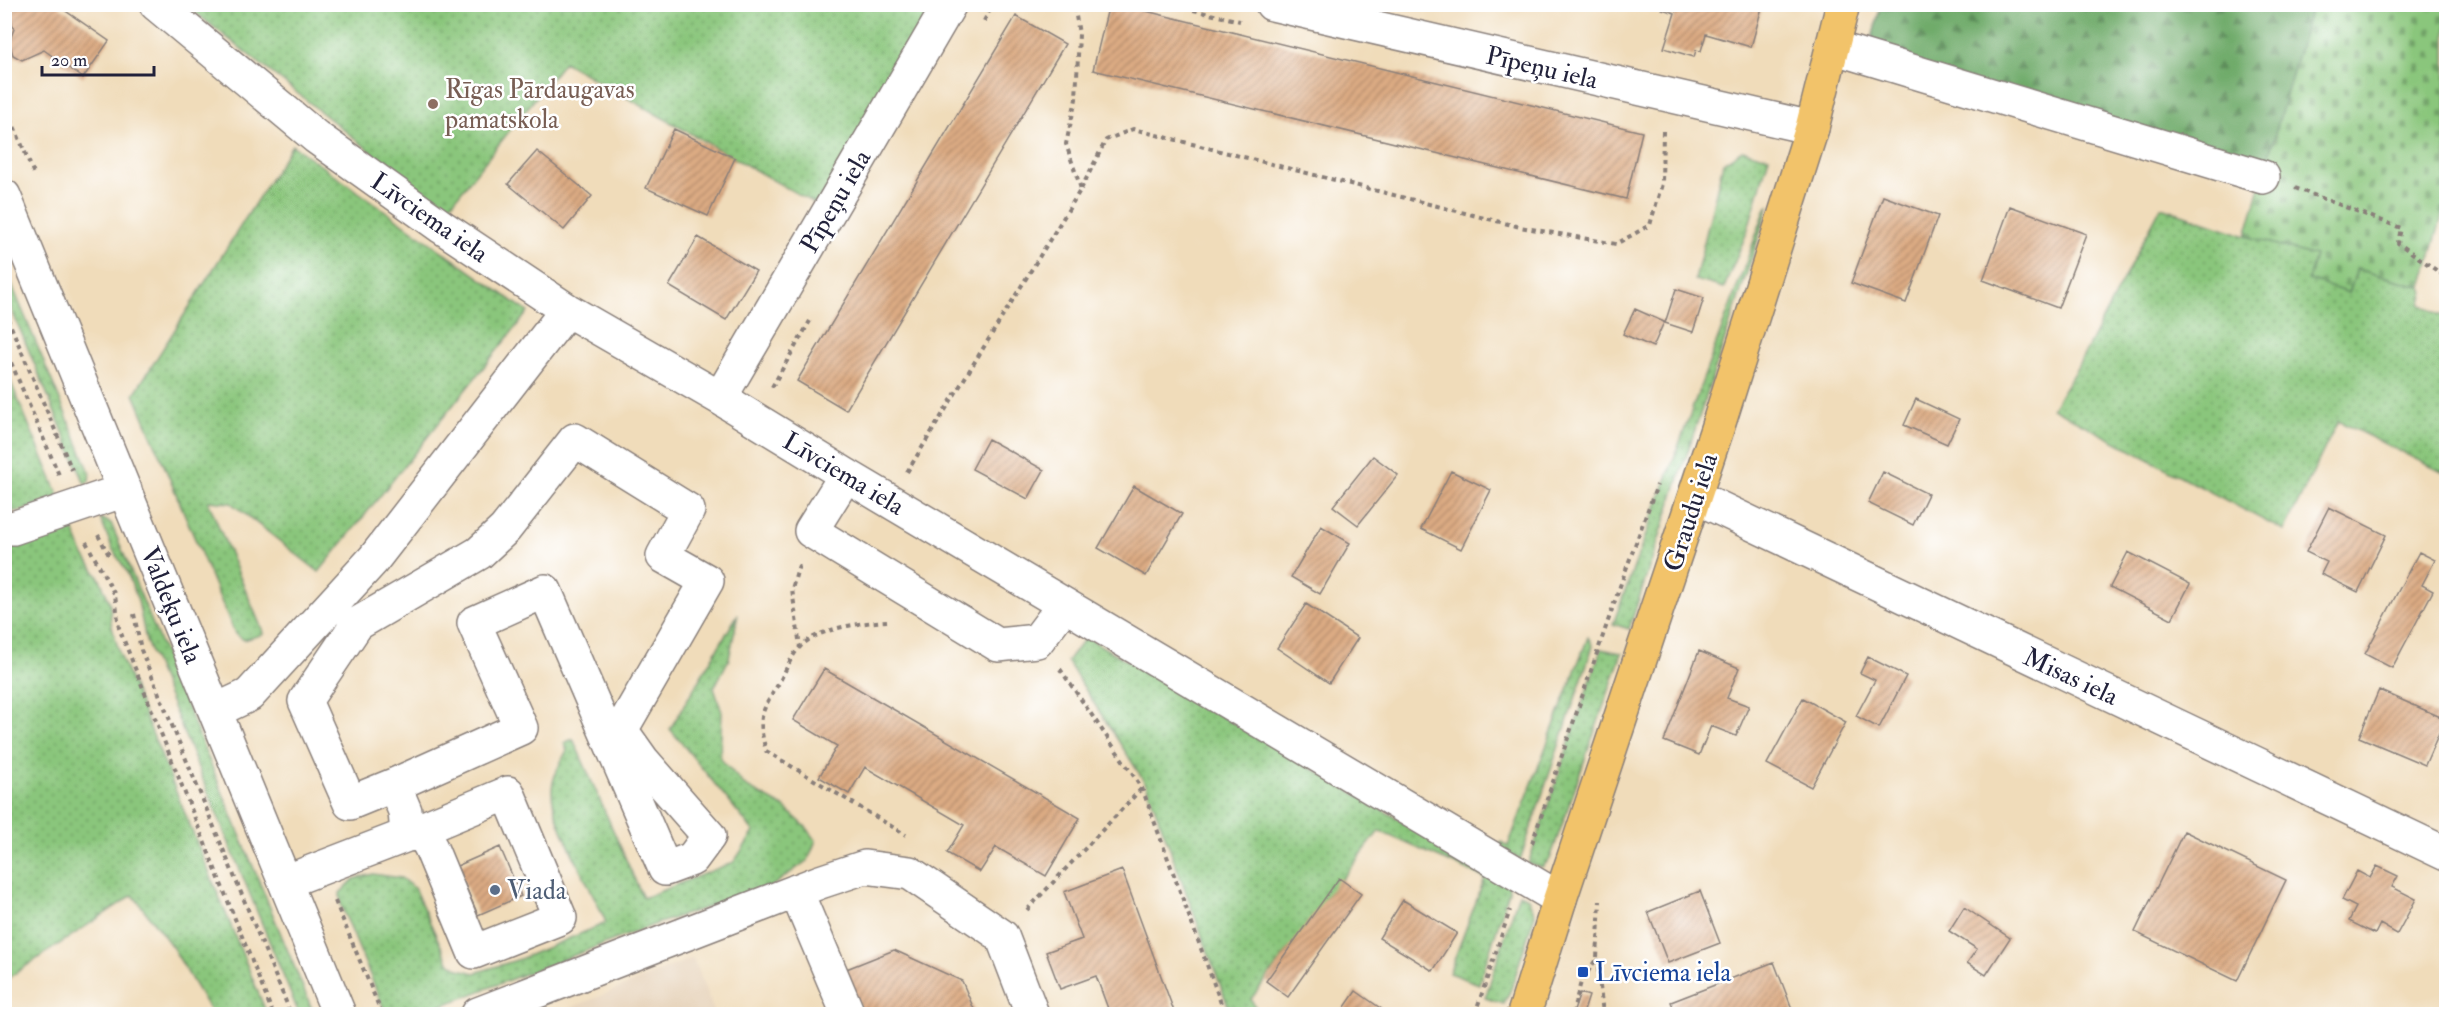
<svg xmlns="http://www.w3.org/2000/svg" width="2451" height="1019" font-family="'IM FELL Double Pica',serif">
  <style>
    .built { fill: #e5d0b6 }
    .grass { fill: url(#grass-dots); stroke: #56745b; stroke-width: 1.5 }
    .forest { fill: url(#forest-firs); stroke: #486653; stroke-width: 1.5 }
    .cemetery { fill: url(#cemetery-stones); stroke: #56745b; stroke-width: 1.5 }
    .building { fill: url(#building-hatch) }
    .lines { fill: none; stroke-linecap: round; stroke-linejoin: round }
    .minor-casing { stroke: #897f7a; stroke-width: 36 }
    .major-casing { stroke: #897f7a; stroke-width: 36 }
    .path { stroke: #897f7a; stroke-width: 4; stroke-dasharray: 4.5 4.5; stroke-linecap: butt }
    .minor { stroke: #fff; stroke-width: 33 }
    .major { stroke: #f2c36a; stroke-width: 33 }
    .education-dot { fill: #8d6e63; stroke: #fff; stroke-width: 2 }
    .service-dot { fill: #5c6f8a; stroke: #fff; stroke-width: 2 }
    .transit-dot { fill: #1a4fb4; stroke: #fff; stroke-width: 2 }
    .labels { text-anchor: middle; stroke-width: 5; stroke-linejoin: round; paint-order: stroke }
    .street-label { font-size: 26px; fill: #22223b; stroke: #fff }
    .education-label { font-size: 26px; fill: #785e54; stroke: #fff; text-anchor: start }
    .service-label { font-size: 26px; fill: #4e5e75; stroke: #fff; text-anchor: start }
    .transit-label { font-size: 26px; fill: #164399; stroke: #fff; text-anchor: start }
  </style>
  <defs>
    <pattern id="grass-dots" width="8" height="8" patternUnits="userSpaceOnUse" patternTransform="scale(1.5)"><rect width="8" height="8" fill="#8ac67b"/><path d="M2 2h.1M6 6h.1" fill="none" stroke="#70a066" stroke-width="1.8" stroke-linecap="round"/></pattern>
    <pattern id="forest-firs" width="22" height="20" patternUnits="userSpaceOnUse" patternTransform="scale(1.5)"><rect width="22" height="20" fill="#6fab6b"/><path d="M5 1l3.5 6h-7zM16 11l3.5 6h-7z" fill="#5b8b59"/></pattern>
    <pattern id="cemetery-stones" width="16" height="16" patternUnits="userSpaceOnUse" patternTransform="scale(1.5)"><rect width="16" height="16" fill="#8ac67b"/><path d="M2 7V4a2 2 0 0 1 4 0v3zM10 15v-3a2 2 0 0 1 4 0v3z" fill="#70a066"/></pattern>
    <pattern id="building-hatch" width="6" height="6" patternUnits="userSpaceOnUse" patternTransform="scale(1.5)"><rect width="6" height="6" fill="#dcab83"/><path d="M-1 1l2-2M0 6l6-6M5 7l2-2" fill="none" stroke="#b28b6c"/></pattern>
  </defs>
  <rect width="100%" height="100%" fill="#fff"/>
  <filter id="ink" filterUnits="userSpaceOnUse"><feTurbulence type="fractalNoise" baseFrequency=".0167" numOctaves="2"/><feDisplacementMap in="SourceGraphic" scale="12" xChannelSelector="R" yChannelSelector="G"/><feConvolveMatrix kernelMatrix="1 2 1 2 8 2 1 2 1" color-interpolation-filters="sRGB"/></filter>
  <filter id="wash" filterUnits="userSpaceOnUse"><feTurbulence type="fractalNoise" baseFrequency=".008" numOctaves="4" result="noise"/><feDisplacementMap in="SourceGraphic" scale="24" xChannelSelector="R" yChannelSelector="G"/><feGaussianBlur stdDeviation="1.35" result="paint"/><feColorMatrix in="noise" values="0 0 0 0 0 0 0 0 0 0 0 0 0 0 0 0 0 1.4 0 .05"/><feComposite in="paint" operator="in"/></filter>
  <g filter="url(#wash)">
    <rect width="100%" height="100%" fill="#f0dcba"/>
    <path class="built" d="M693,958L715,1014H556Z"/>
    <path class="grass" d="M186,5H933L817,205L564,62L446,211Z
      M292,145L528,312L319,572L231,503L208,501L264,634L244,640L235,634L134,394Z
      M1742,150L1769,157L1747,232L1724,288L1695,280L1723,163Z
      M1769,206L1629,629L1613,624L1766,208Z
      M2161,207L2246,236L2316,256L2349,293L2357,269L2422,287L2424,292L2420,304L2446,317V474L2338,421L2284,531L2052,408L2077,368Z
      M4,266L90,472L89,481L85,484L5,294Z
      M4,366L59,496L24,510L6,512L4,511Z
      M100,518L111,523L314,1014H299L146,641L138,601L127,572L113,550Z
      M71,524L83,554L100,579L110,603L111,622L119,652L267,1014H212L173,948L133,895L5,980V549Z
      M738,614L729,659L714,688L722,712L720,758L745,786L784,807L807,828L816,840L808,860L772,886L656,924L420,1014H391L384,1009L341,905L340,893L354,879L373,874L401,878L414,888L448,961L459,969L475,973L520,959L606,923C593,889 550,821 552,789C553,775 561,762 567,750L564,743L573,739L643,898L734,862L754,832L670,729Z
      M1086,637L1508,883L1509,891L1479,984L1449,973L1485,878L1379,831L1251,999L1259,1014H1231L1146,784L1067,661Z
      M1588,637L1593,646L1520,860L1498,847L1501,842L1508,846Z
      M1601,649L1622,653L1550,859L1542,867L1528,864Z
      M1519,893L1528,898L1535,914L1511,989L1504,1004L1485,998Z"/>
    <path class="forest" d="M1881,5H2312L2266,167L1868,53Z"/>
    <path class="cemetery" d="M2312,5H2446V202L2422,287L2357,269L2349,293L2308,280L2315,256L2246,236Z"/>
    <g id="blocks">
      <path class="building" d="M6,4H60V7L109,41L83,78L44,50L22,60L13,55L9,42L14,29Z
        M1109,4H1117L1642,132L1626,199L1093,70Z
        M1663,4H1763L1751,47L1706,34L1701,51L1696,50L1694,57L1664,48L1675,13L1662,9Z
        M1016,16L1065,44L846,410L797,381Z
        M674,129L735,158L708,216L646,188Z
        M537,151L592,196L564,230L508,184Z
        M1883,196L1938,216L1906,303L1851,283Z
        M2010,206L2086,234L2058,308L1983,280Z
        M698,237L756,271L726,320L669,286Z
        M1676,289L1704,298L1693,332L1665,323Z
        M1635,309L1664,322L1653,347L1623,334Z
        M1916,399L1959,419L1947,444L1904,425Z
        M988,439L1044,470L1028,499L972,469Z
        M1373,456L1398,475L1358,525L1333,506Z
        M1451,471L1491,490L1461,549L1421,529Z
        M1883,472L1928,494L1913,525L1868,503Z
        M1134,486L1182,514L1146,576L1098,548Z
        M2329,507L2386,535L2358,592L2321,574L2327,562L2306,552Z
        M1321,526L1350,543L1320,594L1291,577Z
        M2128,552L2190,584L2172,619L2110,587Z
        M2419,552L2435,560L2422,585L2433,591L2392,668L2365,654Z
        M1306,604L1358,638L1329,683L1277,648Z
        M1699,651L1739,668L1727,698L1749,706L1736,736L1711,726L1699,755L1664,741Z
        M1868,657L1906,676L1879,728L1856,716L1875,680L1860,673Z
        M824,669L1080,818L1046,876L996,847L980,872L947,853L964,825L865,767L849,794L819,777L837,746L793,720Z
        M2379,690L2445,719L2425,765L2359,737Z
        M1803,698L1846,722L1811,787L1767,764Z
        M2184,831L2286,880L2237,981L2135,932Z
        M500,847L521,896L478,915L457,866Z
        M2377,866L2398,876L2392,887L2416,899L2397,934L2380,924L2375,934L2349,921L2356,907L2342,900L2357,871L2370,878Z
        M1122,870L1175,1014H1110L1096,976L1060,989L1046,952L1082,939L1064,892Z
        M1339,878L1361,894L1288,997L1266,981Z
        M1700,891L1720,943L1668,963L1648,912Z
        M1403,900L1457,933L1433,971L1379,938Z
        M1964,907L2010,938L1986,975L1967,963L1977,949L1949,931Z
        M894,950L962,981L976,1014H862L844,970Z
        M1774,962L1794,1014H1676L1671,1002Z
        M1356,991L1386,1012L1384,1014H1340Z
        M1580,993L1589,996L1583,1014H1573Z"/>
    </g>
  </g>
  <g filter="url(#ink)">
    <use href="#blocks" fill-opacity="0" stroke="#897f7a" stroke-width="1.5"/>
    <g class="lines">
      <defs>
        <path id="minor" d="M156,4L316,137L442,227L567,310L720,398L846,475L1560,899
          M1272,4L1812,128
          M1832,47L2263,177
          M4,196L339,1014
          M720,398L950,4
          M846,475L811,531L998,645L1037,641L1064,605
          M1696,497L2446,854
          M4,527L13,528L125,490
          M215,711L249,695L373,560L567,310
          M285,882L407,835C420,833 425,836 431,848L474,952L560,918L508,793L407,835L405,811L394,785L350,803L305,701L357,624L479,553L505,529L575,440L688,510L663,556L707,581L621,730L643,761L709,836L692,859L665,869L545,591L474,623L521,728L394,785
          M796,891L848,1014
          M478,1014L820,882L865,867L910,873L1002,936L1032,1014"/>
        <path id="major" d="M1524,1014L1560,899L1717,429L1812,128L1843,4"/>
      </defs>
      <use href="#minor" class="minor-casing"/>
      <use href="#major" class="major-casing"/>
      <path class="path" d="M1167,4L1240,21
        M984,21L993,4
        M4,102L34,174
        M2295,188L2401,228L2398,243L2446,277
        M1081,189L1106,140L1133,129L1520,227L1616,244L1650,225L1662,184L1663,131
        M4,310L72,470
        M4,346L59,475
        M772,387L810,321
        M907,472L1081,189L1066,144L1076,99L1079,34L1074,4
        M98,535L110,557
        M86,542L115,595L119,628L273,1014
        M799,565L792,589L800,647
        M134,614L141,650L291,1014
        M887,621C861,623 820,627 800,647C791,656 785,672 779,683C761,712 757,717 766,751L906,835
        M1060,669L1142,788L1225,1014
        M1532,843L1620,586L1657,485
        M335,901L382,1014
        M1027,910L1142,788
        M1597,959L1603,1014
        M1475,1014L1510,910
        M1572,1014L1581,982L1597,958L1600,901"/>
      <use href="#minor" class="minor"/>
      <use href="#major" class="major"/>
    </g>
  </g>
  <circle class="education-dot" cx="433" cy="104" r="6"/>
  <circle class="service-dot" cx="495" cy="890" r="6"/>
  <rect class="transit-dot" x="1577" y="966" width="12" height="12" rx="3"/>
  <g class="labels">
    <g class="street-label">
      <text transform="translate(1542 67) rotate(13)" y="9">Pīpeņu iela</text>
      <text transform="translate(835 201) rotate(-60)" y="9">Pīpeņu iela</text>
      <text transform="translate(430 217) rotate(35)" y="9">Līvciema iela</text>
      <text transform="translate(844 473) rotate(31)" y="9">Līvciema iela</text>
      <text transform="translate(1690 512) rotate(-72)" y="9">Graudu iela</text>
      <text transform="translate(172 605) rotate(68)" y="9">Valdeķu iela</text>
      <text transform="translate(2071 676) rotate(25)" y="9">Misas iela</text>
    </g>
    <g class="education-label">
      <text x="445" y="98">Rīgas Pārdaugavas<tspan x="445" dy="30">pamatskola</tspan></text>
    </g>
    <g class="service-label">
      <text x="507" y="899">Viada</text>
    </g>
    <g class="transit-label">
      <text x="1595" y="981">Līvciema iela</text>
    </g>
  </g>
  <rect width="2451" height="1019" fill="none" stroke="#fff" stroke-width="24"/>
  <path d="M42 66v9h112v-9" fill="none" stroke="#22223b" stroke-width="3"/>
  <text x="51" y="66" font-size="18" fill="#22223b" stroke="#ffffff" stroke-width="4.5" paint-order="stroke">20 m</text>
</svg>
